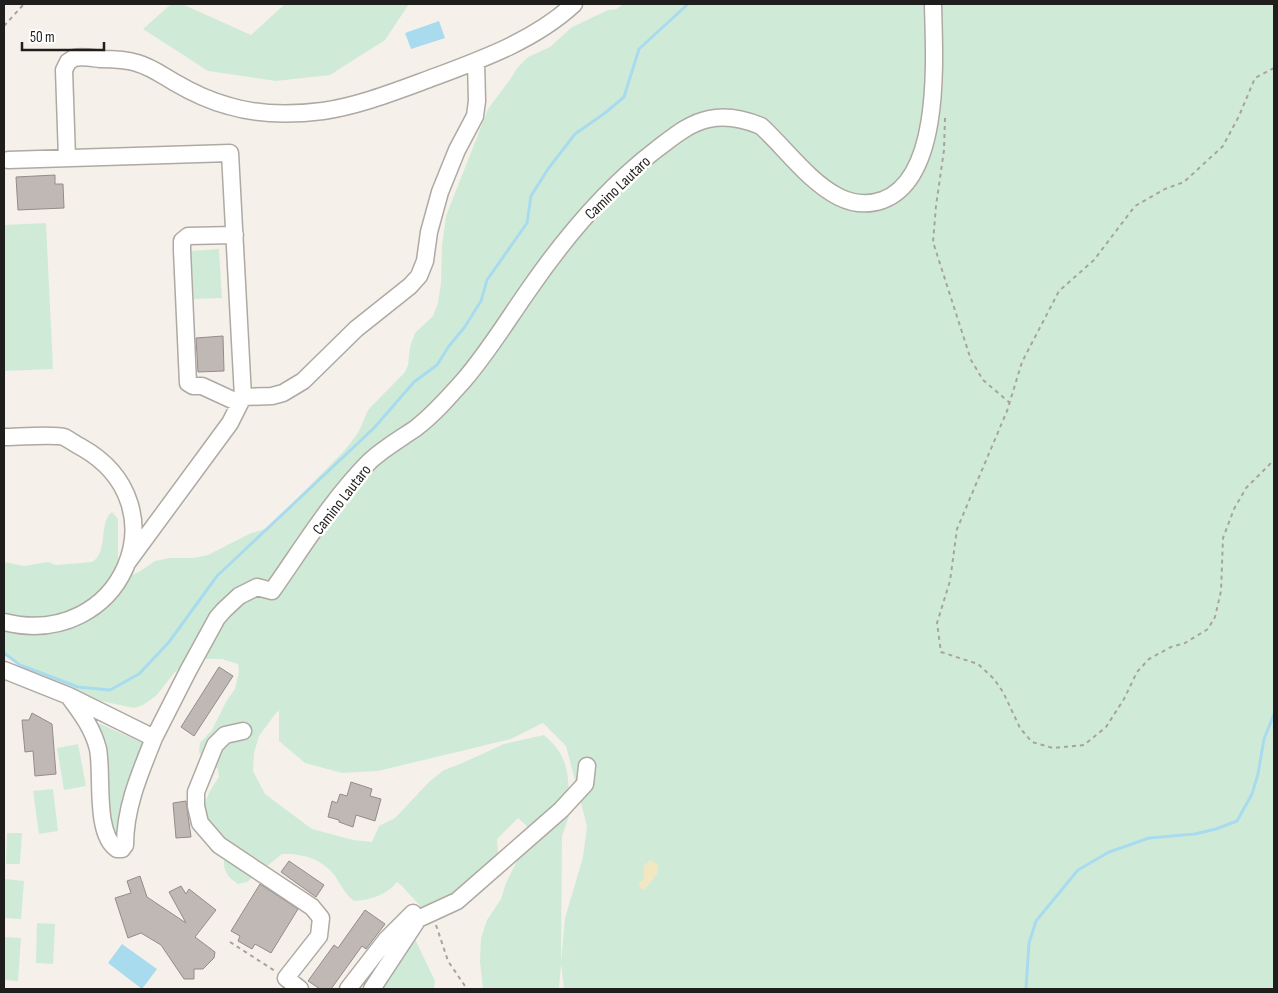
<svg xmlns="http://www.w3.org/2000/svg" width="1278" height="993" font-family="'Sofia Sans Condensed',sans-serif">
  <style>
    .green { fill: #cfebd8 }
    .sand { fill: #f1e8c2 }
    .water { fill: #a9dbef }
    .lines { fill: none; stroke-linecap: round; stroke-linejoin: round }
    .stream { stroke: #a9dbef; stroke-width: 3 }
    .building { fill: #c0b8b4; stroke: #948c88 }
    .minor-casing { stroke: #afa9a3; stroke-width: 19 }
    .path { stroke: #a8a39e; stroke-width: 2; stroke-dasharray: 4 4; stroke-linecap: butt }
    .minor { stroke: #fff; stroke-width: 16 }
    .labels { text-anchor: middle; stroke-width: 5; stroke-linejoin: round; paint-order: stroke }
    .street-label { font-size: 16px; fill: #201e1c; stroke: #fff }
  </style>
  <rect width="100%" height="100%" fill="#f6f0ea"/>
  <path class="green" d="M171,4H182L251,35L285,4H409L385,40L330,75L276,81L208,71L143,29Z
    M623,4H1274V989H564L561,964L559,989H483L480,962L481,938L487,920L501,899L506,883L518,859L559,817L569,816L562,836L561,963L565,918L583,857L587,826L566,746L543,723L511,739L378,771L342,773L305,763L279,741V712L281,710L276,713L259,736L254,753L253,771L265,794L312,829L353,840L372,842L379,826L395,818L430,781L444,770L460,764L504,744L544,735C565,753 568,767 569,794L530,829L518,818L497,839L498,853L457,890L423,909L402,886L397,882C387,895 370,900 354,901C345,894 341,885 335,876C323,859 302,853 282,854L247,882L238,884C221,873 223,864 226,846C203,817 196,809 219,777L218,769L203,759L199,752L200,743L212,730L227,700L235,689L239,672L238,664L222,659H196L187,662L174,673L157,695L143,705L134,708L101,701L75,691L4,655V562L24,566L48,562L56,565L92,562C109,552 98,522 112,512L118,519V561L122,569L129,573L134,574L139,572L155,561L170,558H193L208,555L251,533L266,529L274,522L344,451L358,433L368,410L405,372L408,365L410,347L415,333L433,316L438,303L441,283L442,245L446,216L488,109L509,81L518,67L528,57L550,47L572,27L608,10L617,9Z
    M46,223L53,369L4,371V225Z
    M219,249L222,298L194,299L191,251Z
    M96,722L143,743L125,794L117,842L110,833L103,748Z
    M78,744L86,786L64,790L57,748Z
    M53,789L58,831L39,834L33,791Z
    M7,833H22L20,864H6Z
    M5,879L24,881L21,919L4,918Z
    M37,923L55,924L53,964L36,963Z
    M4,937L21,938L18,981L4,980Z
    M414,937L435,981L434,989H378Z"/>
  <path class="sand" d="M650,860L658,865L657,874L644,890L640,888L639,883L644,879V866Z"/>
  <path class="water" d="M439,21L445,38L411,49L405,33Z
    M122,944L157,969L142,989L108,963Z"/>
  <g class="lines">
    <path class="stream" d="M4,653L20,665L78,687L110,690L139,674L169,642L217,576L374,428L414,382L437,365L449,346L464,328L481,301L487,280L527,223L531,196L548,169L575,134L605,113L624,97L639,49L688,4
      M1026,989L1029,943L1036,921L1078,870L1109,852L1149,838L1195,834L1216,829L1237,821L1252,794L1258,774L1264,739L1274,714"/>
  </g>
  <path class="building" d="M55,175V184H63L64,208L18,210L16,177Z
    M223,336L224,371L198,372L196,338Z
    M219,667L233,676L194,736L181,727Z
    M32,713L52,724L56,774L35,776L33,751L25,752L22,720H29Z
    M351,782L372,789L370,796L381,799L375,821L356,815L353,827L339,822V820L328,817L332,801L337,803L340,794L347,796Z
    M186,801L191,837L176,838L173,803Z
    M289,861L324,885L316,897L281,872Z
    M140,876L147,897L186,923L169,892L181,886L186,894L189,889L216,910L195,937L215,952L214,958L203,969H194V979H184L161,945L141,933L128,938L115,898L131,893L127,881Z
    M260,884L298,909L271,953L255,944L252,949L238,941L240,936L231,931Z
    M365,910L385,924L366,949L362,946L331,989H320L308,981L334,945L338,948Z"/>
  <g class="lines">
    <defs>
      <path id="minor" d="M67,158L64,70L68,62L74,58C82,56 92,58 100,59C112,59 125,59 137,63C151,67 162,75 174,82C191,92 210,101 229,106C259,115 292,115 323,111C357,106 388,94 421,82C474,62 532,43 574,4
        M8,160L230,153L243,397
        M235,235L188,236L182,241V250L188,383L193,386H202L239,403
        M4,437C16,437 55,434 64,437C70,440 75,444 81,447C185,505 121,651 4,622
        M127,563L230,423L243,397L272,396L283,393L303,381L356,329L410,286L419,276L425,261L429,232L440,192L457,150L475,116L477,101L476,62
        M4,670L69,696L154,738L188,671L217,618L224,610L239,596L257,587L272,591C303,547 332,499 370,461C384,448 400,439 416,428C434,414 449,397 464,380C489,351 508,319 530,288C566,236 607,187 657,149C673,137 689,123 709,119C727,115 744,119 761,126C785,148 809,182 839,197C853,204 869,205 883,200C943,177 934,55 933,4
        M70,698C82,714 93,729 98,749C103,774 94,834 117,849H122L125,845C125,807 140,773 154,738
        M243,731L225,735L215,745L196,792V806L200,823L219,845L312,907L321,918L319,936L286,978L300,989
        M418,919L457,901L561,810L585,784L587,766
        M348,989L386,940L413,913L418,919L372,989"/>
    </defs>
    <use href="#minor" class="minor-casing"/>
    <path class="path" d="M4,26L24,4
      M1274,68L1255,78L1239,116L1223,146L1184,182L1165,189L1135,206L1094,260L1059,291L1022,362L1007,411L957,529L950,581L937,623L941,652L978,664L994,679L1003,692L1020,728L1032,742L1053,748L1084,745L1106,727L1124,699L1137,672L1149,659L1171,647L1185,643L1208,629L1215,617L1221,591L1223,538L1234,509L1246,488L1274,460
      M945,118L944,150L936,206L933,242L971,360L983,380L1010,403
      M436,925L448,961L467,989
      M230,942L275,971"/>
    <use href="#minor" class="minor"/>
  </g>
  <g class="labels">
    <g class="street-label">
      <text transform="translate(617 187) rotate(-44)" y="6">Camino Lautaro</text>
      <text transform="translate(341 499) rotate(-52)" y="6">Camino Lautaro</text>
    </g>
  </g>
  <rect width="1278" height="993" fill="none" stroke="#201e1c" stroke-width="10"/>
  <path d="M22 42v8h82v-8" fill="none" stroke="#201e1c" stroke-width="2.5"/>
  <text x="30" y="42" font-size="15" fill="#201e1c" stroke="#ffffff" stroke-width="4" paint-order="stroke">50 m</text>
</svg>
